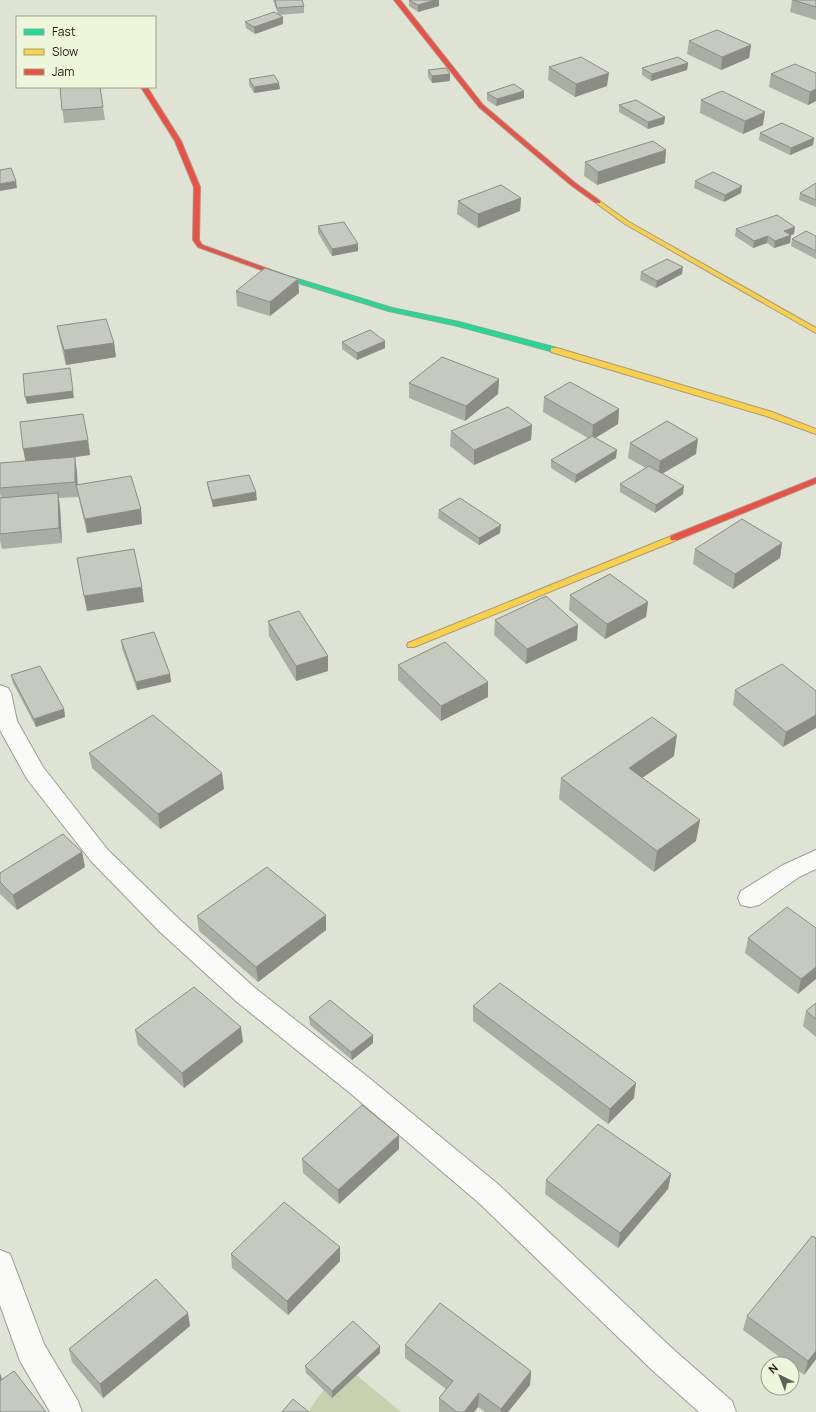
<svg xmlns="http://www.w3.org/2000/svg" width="816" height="1412" font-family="Manrope,sans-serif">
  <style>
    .green { fill: #c7d1b0 }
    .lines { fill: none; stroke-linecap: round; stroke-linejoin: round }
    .lane-casing { stroke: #989c91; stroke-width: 2 }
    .fast-casing { stroke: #989c91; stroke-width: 2 }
    .slow-casing { stroke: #989c91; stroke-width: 2 }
    .jam-casing { stroke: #989c91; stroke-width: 2 }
    .lane { fill: #fafbf9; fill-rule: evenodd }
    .fast { fill: #16e098; fill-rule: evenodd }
    .slow { fill: #ffcf43; fill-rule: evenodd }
    .jam { fill: #f24e42; fill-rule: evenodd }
    .wall { fill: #aaaea3 }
    .shaded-wall { fill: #8b8d85 }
    .building { fill: #c6cabe; stroke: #8b8d85 }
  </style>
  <rect width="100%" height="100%" fill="#dee3d4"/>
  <path class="green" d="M342,1363L401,1412H308Z"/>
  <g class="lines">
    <defs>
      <path id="lane" d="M0,685L8,688L11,693L17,721L43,767L107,849L178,918L255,988L368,1077L499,1185L674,1350L732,1401L736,1412H699L652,1370L479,1203L350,1093L237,1002L160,932L91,861L27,779L0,730Z
        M816,850V869L799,877L759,905L750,907L741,905L738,898L741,891L783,865Z
        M0,1250L10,1254L44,1344L78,1401L82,1412H50L20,1361L0,1305Z"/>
      <path id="fast" d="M291,277L392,308L459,322L557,348L558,350L554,352L458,326L389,311L289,280L288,279Z"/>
      <path id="slow" d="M598,200L629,222L816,328V333L625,224L596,203V201Z
        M551,348H557L772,412L816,429V434L766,416L551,352Z
        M674,535L677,536L678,538L677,540L414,647H408L407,645L408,643Z"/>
      <path id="jam" d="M394,0H400L483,105L575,183L600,201V203H596L571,185L479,107Z
        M141,87H147L181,141L200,187L199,240L202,245L293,278V280H289L198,247L193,240L194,187L175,141Z
        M816,478V483L677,540H671L670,538L671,536Z"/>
    </defs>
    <use href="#lane" class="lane-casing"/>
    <use href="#fast" class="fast-casing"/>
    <use href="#slow" class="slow-casing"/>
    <use href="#jam" class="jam-casing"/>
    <use href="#lane" class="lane"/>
    <use href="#fast" class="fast"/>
    <use href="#slow" class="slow"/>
    <use href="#jam" class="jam"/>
  </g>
  <path class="wall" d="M273,0H302L304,6V13L278,15L283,17V24L255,34L246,28L245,22L278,14Z
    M409,0H439V6L418,12L409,6Z
    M792,0H816V20L790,12Z
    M689,41L751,45L749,58L721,70L687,54Z
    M688,63L687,70L651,81L642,75V68Z
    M549,67L607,86L575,97L548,80Z
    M428,70L450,81L432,83L428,77Z
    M816,73V101L808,105L769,87L771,74Z
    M249,79L280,89L254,93L249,85Z
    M60,87L103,107L105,120L64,123Z
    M524,91V98L496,106L487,100V93Z
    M701,100L763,125L743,134L700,113Z
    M619,105L665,117L664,124L648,129L619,112Z
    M760,133L814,138L813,145L790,155L759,140Z
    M666,150L665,163L597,185L584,176L585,162Z
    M695,181L741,193L724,202L694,188Z
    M816,183V207L799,200L800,193Z
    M521,198L520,211L478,228L457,214L458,201Z
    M318,226L358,244V251L332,256L318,233Z
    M736,229L794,234L791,235L790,243L774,248L767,243L753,248L735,236Z
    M816,236V259L791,246L792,239Z
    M641,272L682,274L656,288L640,280Z
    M298,279L299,293L270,316L237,306L236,291Z
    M57,326L114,343L116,357L66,365L60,341Z
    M342,342L385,348L357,360L342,349Z
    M499,379L498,394L465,421L409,398V383Z
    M544,397L619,409L618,424L595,438L616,458L575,483L551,468V460L588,438L543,412Z
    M532,425L531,440L474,465L450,446L451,431Z
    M88,440L90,455L71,457L77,472V485L141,509L142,524L87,533L79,500L78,494V497L59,498L60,507L62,543L2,549L0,541L1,498L0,493V463L25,461Z
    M630,443L696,454L662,474L683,494L655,513L620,492V484L646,468L628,458Z
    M207,482L257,500L213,507L208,489Z
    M439,510L500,533L479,545L438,518Z
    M782,543L780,558L733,589L693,564L695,549Z
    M570,595L648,602L646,617L605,639L569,610Z
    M495,620L577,640L526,664L494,635Z
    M268,621L328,656V671L296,681L269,636Z
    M121,640L170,674L171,682L137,690L122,648Z
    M398,665L488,697L441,721L398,680Z
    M11,675L64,709L65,717L36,727L13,683Z
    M735,690L816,691L783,747L733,705Z
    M89,753L224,789L160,829L92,768Z
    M674,756L642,778L700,820L696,841L654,872L559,799L561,778Z
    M82,852L85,867L17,910L0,894V873Z
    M197,916L326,930L258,982L199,931Z
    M816,928L798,994L745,953L748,938Z
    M816,1003V1037L803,1026L806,1011Z
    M473,1006L634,1098L608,1124L473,1021Z
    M309,1017L373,1035V1043L352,1060L310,1025Z
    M135,1030L243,1042L184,1088L138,1045Z
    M399,1135V1149L339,1204L303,1173L302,1159Z
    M671,1174L668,1189L618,1248L545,1194L546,1180Z
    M816,1238V1359L804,1375L792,1366V1364H789L743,1330L747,1316Z
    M231,1254L340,1261L288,1315L232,1268Z
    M190,1326L103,1398L72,1362L69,1349Z
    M405,1345L531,1371L530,1385L508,1412H485L478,1407L474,1412H439V1398L446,1389L405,1358Z
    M380,1353L332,1398L306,1373L305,1366Z"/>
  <path class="shaded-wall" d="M435,0H439V6L418,12V5Z
    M283,17V24L255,34L254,27Z
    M751,45L749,58L721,70L722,57Z
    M688,63L687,70L651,81L652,74Z
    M609,73L607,86L575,97L576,84Z
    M450,74V81L432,83V76Z
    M279,83L280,89L254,93V87Z
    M816,89V101L808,105L810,92Z
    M524,91V98L496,106L497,99Z
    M765,112L763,125L743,134L745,121Z
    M665,117L664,124L648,129V122Z
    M814,138L813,145L790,155L791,148Z
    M666,150L665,163L597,185L598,172Z
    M16,181L17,188L0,191V184Z
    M742,186L741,193L724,202L725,195Z
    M521,198L520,211L478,228V214Z
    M795,227L794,234L791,235L790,243L774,248L775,241L784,231Z
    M768,236L767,243L753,248L754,241Z
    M358,244V251L332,256V249Z
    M683,267L682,274L656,288L657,281Z
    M298,279L299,293L270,316V302Z
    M385,341V348L357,360V353Z
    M114,343L116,357L66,365L64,350Z
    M499,379L498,394L465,421L466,406Z
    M73,391L74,398L27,404L25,397Z
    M619,409L618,424L592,440L593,425Z
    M532,425L531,440L474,465V450Z
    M698,439L696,454L658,476L660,461Z
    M88,440L90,455L26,464L23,449Z
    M617,450L616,458L575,483L576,475Z
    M75,457L77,472L78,490L76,485L78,497L75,482Z
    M684,486L683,494L655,513L656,505Z
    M256,492L257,500L213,507L212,500Z
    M58,493L60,507L62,543L59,528Z
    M141,509L142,524L87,533L85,519Z
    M501,525L500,533L479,545V538Z
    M782,543L780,558L733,589L735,574Z
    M142,587L144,602L87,611L84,596Z
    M648,602L646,617L605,639L607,624Z
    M578,625L577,640L526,664L527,649Z
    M328,656V671L296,681V666Z
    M170,674L171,682L137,690L136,682Z
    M488,682V697L441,721V706Z
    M64,709L65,717L36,727L34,719Z
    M816,715V728L783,747L786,732Z
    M677,735L674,756L626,789L629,768Z
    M222,773L224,789L160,829L158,814Z
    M700,820L696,841L654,872L657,851Z
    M82,852L85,867L17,910L13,895Z
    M326,915V930L258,982L256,967Z
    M816,967V979L798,994L801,979Z
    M241,1027L243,1042L184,1088L182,1073Z
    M373,1035V1043L352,1060L351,1052Z
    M636,1083L634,1098L608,1124L610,1109Z
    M399,1135V1149L339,1204L338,1190Z
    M671,1174L668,1189L618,1248L620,1233Z
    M340,1247V1261L288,1315L287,1301Z
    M188,1313L190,1326L103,1398L100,1384Z
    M380,1346V1353L332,1398V1391Z
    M816,1351V1359L804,1375L808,1361Z
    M531,1371L530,1385L508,1412H501V1409Z
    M0,1373L6,1392L0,1396Z
    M479,1393L478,1407L474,1412H464Z"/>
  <path class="building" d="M275,0H302L304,6L277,8Z
    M409,0H435L418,5Z
    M793,0H816V7Z
    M274,12L283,17L254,27L245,22Z
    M717,30L751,45L722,57L689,41Z
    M581,57L609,73L576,84L549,67Z
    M678,57L688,63L652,74L642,68Z
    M795,64L816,73V89L810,92L771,74Z
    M446,68L450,74L432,76L428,70Z
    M274,75L279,83L254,87L249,79Z
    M514,84L524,91L497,99L487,93Z
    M60,87H100L103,107L62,110Z
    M722,91L765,112L745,121L701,100Z
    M636,100L665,117L648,122L619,105Z
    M782,123L814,138L791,148L760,133Z
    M653,141L666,150L598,172L585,162Z
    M11,168L16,181L0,184V170Z
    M713,172L742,186L725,195L695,181Z
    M816,183V200L800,193Z
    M501,185L521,198L478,214L458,201Z
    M777,215L795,227L784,231L791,235L775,241L768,236L754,241L736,229Z
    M344,222L358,244L332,249L318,226Z
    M806,231L816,236V251L792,239Z
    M667,259L683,267L657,281L641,272Z
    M265,268L298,279L270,302L236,291Z
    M106,319L114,343L64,350L57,326Z
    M370,330L385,341L357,353L342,342Z
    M442,357L499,379L466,406L409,383Z
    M70,368L73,391L25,397L23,374Z
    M570,382L619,409L593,425L544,397Z
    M508,407L532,425L474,450L451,431Z
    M83,414L88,440L23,449L20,422Z
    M667,421L698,439L660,461L630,443Z
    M592,436L617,450L576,475L551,460Z
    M75,457V482L0,488V463Z
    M649,466L684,486L656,505L620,484Z
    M249,475L256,492L212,500L207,482Z
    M131,476L141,509L85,519L76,485Z
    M58,493L59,528L0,534V498Z
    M460,498L501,525L479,538L439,510Z
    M742,519L782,543L735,574L695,549Z
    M134,549L142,587L84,596L77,558Z
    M610,574L648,602L607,624L570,595Z
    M546,596L578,625L527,649L495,620Z
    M299,611L328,656L296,666L268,621Z
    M154,632L170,674L136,682L121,640Z
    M445,642L488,682L441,706L398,665Z
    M782,664L816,691V715L786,732L735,690Z
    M40,666L64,709L34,719L11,675Z
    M153,715L222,773L158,814L89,753Z
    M652,717L677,735L629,768L700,820L657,851L561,778Z
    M63,834L82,852L13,895L0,882V873Z
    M267,867L326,915L256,967L197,916Z
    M787,907L816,928V967L801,979L748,938Z
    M500,983L636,1083L610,1109L473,1006Z
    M194,987L241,1027L182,1073L135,1030Z
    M330,1000L373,1035L351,1052L309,1017Z
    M816,1003V1019L806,1011Z
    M362,1105L399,1135L338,1190L302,1159Z
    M598,1124L671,1174L620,1233L546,1180Z
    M284,1202L340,1247L287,1301L231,1254Z
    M812,1236L816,1238V1351L808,1361L747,1316Z
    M156,1279L188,1313L100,1384L69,1349Z
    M440,1303L531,1371L501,1409L479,1393L464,1412H457L439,1398L453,1381L405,1345Z
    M353,1321L380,1346L332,1391L305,1366Z
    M14,1371L46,1412H0V1381Z
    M293,1399L309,1412H282Z"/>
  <rect x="16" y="16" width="140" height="72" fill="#edf6db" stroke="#99a08b"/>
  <rect x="24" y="29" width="20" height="6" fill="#16e098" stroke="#99a08b"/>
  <text x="52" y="36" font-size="12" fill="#1b1e14">Fast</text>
  <rect x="24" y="49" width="20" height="6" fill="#ffcf43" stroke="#99a08b"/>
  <text x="52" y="56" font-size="12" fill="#1b1e14">Slow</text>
  <rect x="24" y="69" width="20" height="6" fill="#f24e42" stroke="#99a08b"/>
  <text x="52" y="76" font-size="12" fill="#1b1e14">Jam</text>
  <g transform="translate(780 1376) rotate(317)"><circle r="19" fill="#edf6db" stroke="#99a08b"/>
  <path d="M0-3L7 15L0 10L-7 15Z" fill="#5f6357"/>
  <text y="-6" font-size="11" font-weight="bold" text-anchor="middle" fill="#1b1e14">N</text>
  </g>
</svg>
